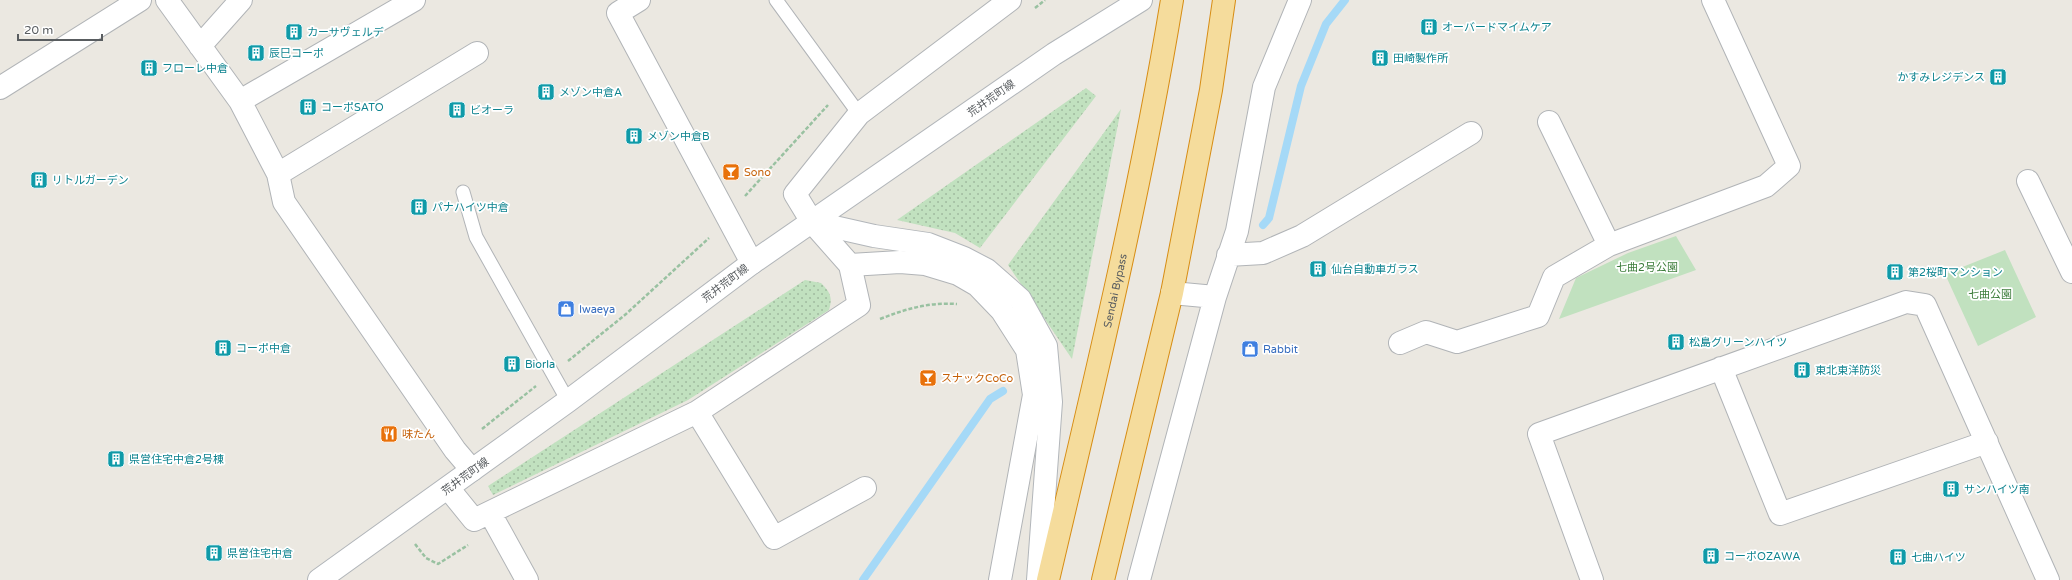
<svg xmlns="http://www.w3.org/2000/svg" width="2072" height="580" font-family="'Varela Round','Noto Sans JP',sans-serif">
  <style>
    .grass { fill: url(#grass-dots) }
    .green { fill: #c1e1bf }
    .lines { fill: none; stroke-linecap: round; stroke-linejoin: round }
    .stream { stroke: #a5d9f7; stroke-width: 8 }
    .service-casing { stroke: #b1b4b7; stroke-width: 15 }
    .minor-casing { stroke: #b1b4b7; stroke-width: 24 }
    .secondary-casing { stroke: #b2b6ba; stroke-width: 24 }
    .trunk-casing { stroke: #d78d14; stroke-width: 24 }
    .path { stroke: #99c1a1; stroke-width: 2.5; stroke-dasharray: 4 2; stroke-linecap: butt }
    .service { stroke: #fff; stroke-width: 13 }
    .minor { stroke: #fff; stroke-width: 22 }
    .secondary { stroke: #fff; stroke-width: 22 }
    .trunk { stroke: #f5dc9c; stroke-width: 22 }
    .labels { text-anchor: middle; stroke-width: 3.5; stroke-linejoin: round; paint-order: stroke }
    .culture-label { font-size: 11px; fill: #0d838f; stroke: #fff; text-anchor: start }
    .street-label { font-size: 11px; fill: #595d60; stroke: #fff }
    .food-label { font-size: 11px; fill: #c56008; stroke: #fff; text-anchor: start }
    .park-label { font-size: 11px; fill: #3d7d3b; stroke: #fff }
    .shop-label { font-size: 11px; fill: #366cbe; stroke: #fff; text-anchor: start }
  </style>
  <defs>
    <pattern id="grass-dots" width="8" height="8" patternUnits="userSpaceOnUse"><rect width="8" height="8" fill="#c1e1bf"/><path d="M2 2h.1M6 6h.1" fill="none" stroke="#a0ba9f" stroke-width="1.8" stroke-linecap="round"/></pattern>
  </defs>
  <rect width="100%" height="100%" fill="#ebe8e1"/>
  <path class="grass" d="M1086,88L1096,96L980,248L955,233L897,220Z
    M1121,109L1072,359L1008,265Z
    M805,280L821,283C830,292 833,297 829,310L688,400L493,495L488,486Z"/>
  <path class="green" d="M1676,236L1696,270L1559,319L1576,278L1628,253Z
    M2005,250L2036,317L1978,346L1945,274Z"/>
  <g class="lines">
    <path class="stream" d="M1263,225L1269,218L1301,86L1326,24L1345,0
      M863,580L990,399L1003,391"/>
    <defs>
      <path id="service" d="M776,0L859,114
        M463,192L476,237L568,401"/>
      <path id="minor" d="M167,0L240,101L278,174L284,202L455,450L472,470
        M639,0L618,13L752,263
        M200,46L241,0
        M0,88L140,0
        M240,101L414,0
        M1549,122L1609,245
        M278,174L477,53
        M2028,181L2072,272
        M1228,255L1263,253L1302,236L1471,133
        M850,265L900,262L925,264L958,274L977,285L1002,311L1027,350L1034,395L1000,580
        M1172,293L1215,297
        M1400,343L1426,332L1457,342L1538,316L1554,277L1609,245L1766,186L1789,166L1713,0
        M1721,368L1780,514L1987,442
        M697,412L774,538L865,488
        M448,488L474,520L697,412L859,305L850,265L812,222L795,194L859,114L1010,0
        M490,513L527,580
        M1139,580L1215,297L1237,231L1264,87L1300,0
        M1592,580L1539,434L1906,302L1925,305L2048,580"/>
      <path id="secondary" d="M812,222L874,236L928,244L964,258L987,270L1020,299L1046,346L1051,402L1038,580
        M319,580L568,401L752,263L1054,54L1141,0"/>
      <g id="trunk">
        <path id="s1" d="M1048,580C1093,388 1140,195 1172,0"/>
        <path d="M1103,580L1172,293L1211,90L1224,0"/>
      </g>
    </defs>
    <use href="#service" class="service-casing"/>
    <use href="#minor" class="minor-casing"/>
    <use href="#secondary" class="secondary-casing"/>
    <use href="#trunk" class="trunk-casing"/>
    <path class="path" d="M1035,8L1045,0
      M745,196L828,105
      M880,319C906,309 928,302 957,304
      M568,361L626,314L709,238
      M482,429L536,386
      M415,544L426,558L438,564L468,545"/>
    <use href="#service" class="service"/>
    <use href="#minor" class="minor"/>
    <use href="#secondary" class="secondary"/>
    <use href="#trunk" class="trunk"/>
  </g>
  <defs>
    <symbol id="building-square" viewBox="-11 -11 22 22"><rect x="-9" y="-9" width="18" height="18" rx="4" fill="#0f9aa8" stroke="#fff"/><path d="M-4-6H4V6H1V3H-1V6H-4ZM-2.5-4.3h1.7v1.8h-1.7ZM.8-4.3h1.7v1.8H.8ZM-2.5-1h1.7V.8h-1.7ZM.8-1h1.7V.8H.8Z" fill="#fff"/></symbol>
    <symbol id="bar-square" viewBox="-11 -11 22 22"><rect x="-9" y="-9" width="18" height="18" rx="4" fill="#e8710a" stroke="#fff"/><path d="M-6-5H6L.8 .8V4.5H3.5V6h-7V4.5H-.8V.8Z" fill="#fff"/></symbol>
    <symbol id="shop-square" viewBox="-11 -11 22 22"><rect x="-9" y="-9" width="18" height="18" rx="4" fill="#3f7fe0" stroke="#fff"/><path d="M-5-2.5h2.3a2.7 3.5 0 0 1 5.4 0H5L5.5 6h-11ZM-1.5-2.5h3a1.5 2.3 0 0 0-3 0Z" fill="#fff"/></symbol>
    <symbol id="restaurant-square" viewBox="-11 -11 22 22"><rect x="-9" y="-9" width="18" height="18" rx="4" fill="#e8710a" stroke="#fff"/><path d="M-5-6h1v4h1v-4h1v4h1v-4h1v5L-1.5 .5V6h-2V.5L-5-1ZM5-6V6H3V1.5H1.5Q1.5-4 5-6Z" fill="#fff"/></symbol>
  </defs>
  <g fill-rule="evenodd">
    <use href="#building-square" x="1419" y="17" width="20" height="20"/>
    <use href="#building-square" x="284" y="22" width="20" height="20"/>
    <use href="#building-square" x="246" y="43" width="20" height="20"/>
    <use href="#building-square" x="1370" y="48" width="20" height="20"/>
    <use href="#building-square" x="139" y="58" width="20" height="20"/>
    <use href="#building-square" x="1988" y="67" width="20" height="20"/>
    <use href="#building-square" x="536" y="82" width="20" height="20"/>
    <use href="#building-square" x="298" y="97" width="20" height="20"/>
    <use href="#building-square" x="447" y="100" width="20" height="20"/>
    <use href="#building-square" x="624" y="126" width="20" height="20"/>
    <use href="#bar-square" x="721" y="162" width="20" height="20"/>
    <use href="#building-square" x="29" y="170" width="20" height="20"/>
    <use href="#building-square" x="409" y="197" width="20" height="20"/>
    <use href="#building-square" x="1308" y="259" width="20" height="20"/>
    <use href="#building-square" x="1885" y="262" width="20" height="20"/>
    <use href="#shop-square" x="556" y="299" width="20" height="20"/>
    <use href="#building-square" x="1666" y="332" width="20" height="20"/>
    <use href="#building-square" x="213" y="338" width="20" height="20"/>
    <use href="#shop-square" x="1240" y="339" width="20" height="20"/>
    <use href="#building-square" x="502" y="354" width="20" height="20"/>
    <use href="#building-square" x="1792" y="360" width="20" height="20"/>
    <use href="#bar-square" x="918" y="368" width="20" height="20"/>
    <use href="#restaurant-square" x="379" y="424" width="20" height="20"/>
    <use href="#building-square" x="106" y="449" width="20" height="20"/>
    <use href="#building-square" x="1941" y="479" width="20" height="20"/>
    <use href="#building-square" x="204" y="543" width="20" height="20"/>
    <use href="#building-square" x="1701" y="546" width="20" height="20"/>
    <use href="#building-square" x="1888" y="547" width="20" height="20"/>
  </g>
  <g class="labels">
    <g class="culture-label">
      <text x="1442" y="31">オーバードマイムケア</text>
      <text x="307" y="36">カーサヴェルデ</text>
      <text x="269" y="57">辰巳コーポ</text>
      <text x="1393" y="62">田崎製作所</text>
      <text x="162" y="72">フローレ中倉</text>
      <text x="1985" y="81" text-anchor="end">かすみレジデンス</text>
      <text x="559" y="96">メゾン中倉A</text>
      <text x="321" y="111">コーポSATO</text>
      <text x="470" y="114">ビオーラ</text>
      <text x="647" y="140">メゾン中倉B</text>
      <text x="52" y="184">リトルガーデン</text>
      <text x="432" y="211">パナハイツ中倉</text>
      <text x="1331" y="273">仙台自動車ガラス</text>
      <text x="1908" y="276">第2桜町マンション</text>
      <text x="1689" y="346">松島グリーンハイツ</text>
      <text x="236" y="352">コーポ中倉</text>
      <text x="525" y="368">Biorla</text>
      <text x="1815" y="374">東北東洋防災</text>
      <text x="129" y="463">県営住宅中倉2号棟</text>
      <text x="1964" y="493">サンハイツ南</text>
      <text x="227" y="557">県営住宅中倉</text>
      <text x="1724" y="560">コーポOZAWA</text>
      <text x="1911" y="561">七曲ハイツ</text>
    </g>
    <g class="street-label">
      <text transform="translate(991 98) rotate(-35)" y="4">荒井荒町線</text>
      <text transform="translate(725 283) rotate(-37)" y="4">荒井荒町線</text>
      <text dy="4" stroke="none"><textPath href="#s1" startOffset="297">Sendai Bypass</textPath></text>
      <text transform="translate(465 476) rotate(-36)" y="4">荒井荒町線</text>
    </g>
    <g class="food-label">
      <text x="744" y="176">Sono</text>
      <text x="941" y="382">スナックCoCo</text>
      <text x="402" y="438">味たん</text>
    </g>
    <g class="park-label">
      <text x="1647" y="271">七曲2号公園</text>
      <text x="1990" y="298">七曲公園</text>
    </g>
    <g class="shop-label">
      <text x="579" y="313">Iwaeya</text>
      <text x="1263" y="353">Rabbit</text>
    </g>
  </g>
  <path d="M18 34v6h84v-6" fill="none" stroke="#595d60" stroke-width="2"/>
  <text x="24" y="34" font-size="12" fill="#595d60" stroke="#ffffff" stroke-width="3" paint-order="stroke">20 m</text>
</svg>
